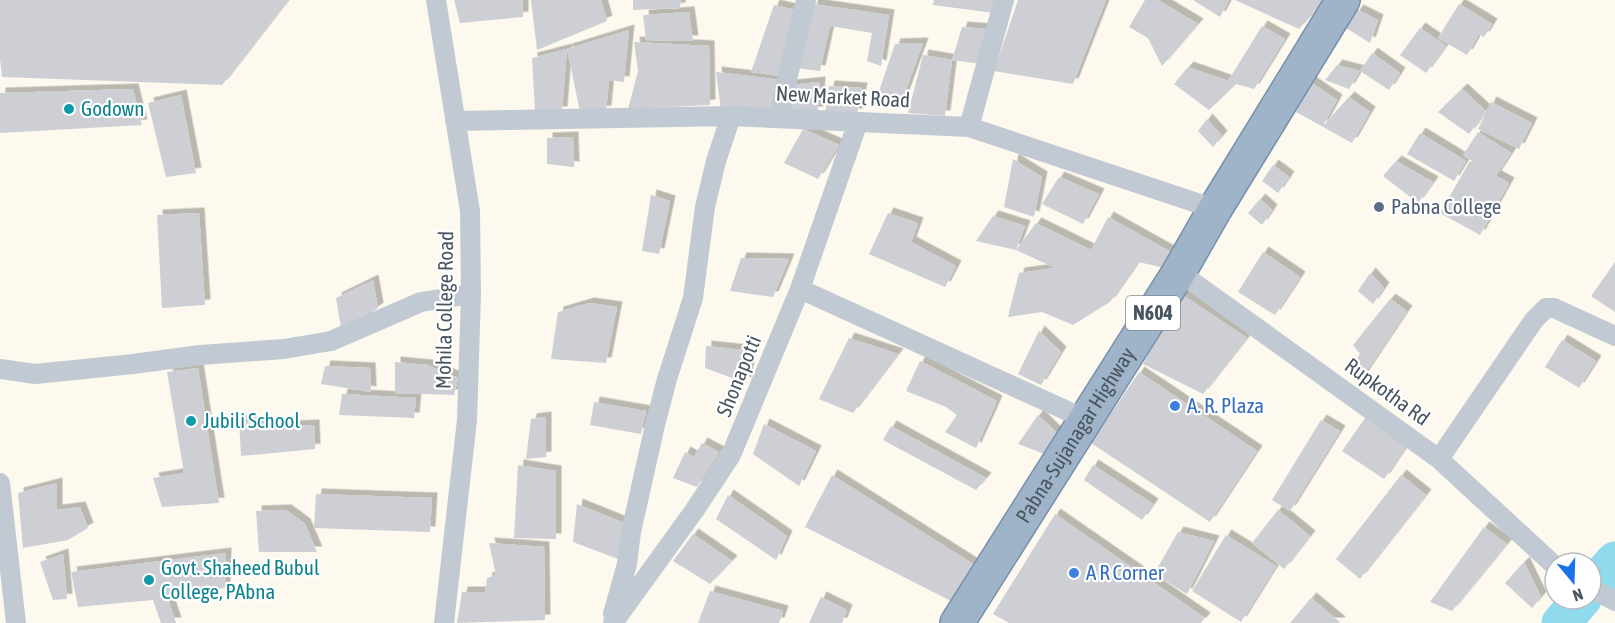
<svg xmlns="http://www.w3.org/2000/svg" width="1615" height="623" font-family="'Asap Condensed',sans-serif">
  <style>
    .commercial { fill: #fdf9ef; fill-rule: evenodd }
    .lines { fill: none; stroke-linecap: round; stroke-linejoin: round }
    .river { stroke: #90daee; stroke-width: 39 }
    .building { fill: #cdcfd5; filter: url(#shadow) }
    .trunk-casing { stroke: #7690ad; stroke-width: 36 }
    .minor { stroke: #c1cad2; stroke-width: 20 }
    .trunk { stroke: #9fb4c9; stroke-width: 33 }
    .culture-dot { fill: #0f9aa8; stroke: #fff; stroke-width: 2 }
    .service-dot { fill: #5c6f8a; stroke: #fff; stroke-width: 2 }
    .shop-dot { fill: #3f7fe0; stroke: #fff; stroke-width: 2 }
    .labels { text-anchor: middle; stroke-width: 4.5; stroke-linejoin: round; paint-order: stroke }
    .shield { fill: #fff; stroke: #808990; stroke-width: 1.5 }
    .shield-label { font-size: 20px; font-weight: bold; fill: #4a5661 }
    .street-label { font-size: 21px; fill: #4a5661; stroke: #fff }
    .culture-label { font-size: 21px; fill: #0d838f; stroke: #fff; text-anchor: start }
    .service-label { font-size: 21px; fill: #4e5e75; stroke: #fff; text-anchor: start }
    .shop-label { font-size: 21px; fill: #366cbe; stroke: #fff; text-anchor: start }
  </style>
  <defs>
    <filter id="shadow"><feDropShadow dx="5.5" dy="-5.5" stdDeviation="0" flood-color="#0004"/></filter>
  </defs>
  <rect width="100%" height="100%" fill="#f5f3f3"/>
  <path class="commercial" d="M0,0H1615V623H0ZM1555,563H1591V599H1555Z"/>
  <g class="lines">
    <path class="river" d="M1591,588L1615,561
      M1561,623L1582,599"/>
  </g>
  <path class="building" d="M0,0H288L222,85L2,77L0,59Z
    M454,0H523V17L460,23Z
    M531,0H601L607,21L537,50Z
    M633,0H681L680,8L633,10Z
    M934,0H998L994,13L933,5Z
    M1018,0H1106L1073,84L994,71Z
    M1145,0H1158L1198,24L1162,66L1148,38L1129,27Z
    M1193,0H1229L1220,17Z
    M1235,0H1324L1299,29Z
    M813,4L889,15L881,66L867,61L872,33L830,26L820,71L795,68Z
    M1459,4L1492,24L1484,37L1479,34L1467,55L1438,38Z
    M774,5L796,10L779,76L751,72Z
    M1358,10L1378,20L1370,43L1346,28Z
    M689,12L693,41L646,40L643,15Z
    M1262,26L1285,39L1254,89L1236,84L1209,110L1174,84L1188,67L1228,81Z
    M962,27L987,29L981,64L952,60L945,116L908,113L923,55L952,60Z
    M1420,28L1446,46L1426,73L1400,55Z
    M629,30L624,82L609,80L606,111L580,112L567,49Z
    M634,42L709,46L710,105L628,109L638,71Z
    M923,43L902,101L875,103L895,44Z
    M567,49L562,112L535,111L532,58Z
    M1372,53L1400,73L1389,90L1360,71Z
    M1337,65L1360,71L1349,89L1325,80Z
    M716,72L782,80L776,110L721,111Z
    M1309,81L1337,100L1323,126L1349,97L1370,112L1352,143L1296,112Z
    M820,82L818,112L785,113L791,85Z
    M829,86L862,88L857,114H825Z
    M133,89L142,125L0,133V93Z
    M1462,89L1486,111L1469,134L1438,112Z
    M181,95L196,173L166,177L148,103Z
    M1491,102L1532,123L1519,149L1478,129Z
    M1207,119L1222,136L1213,147L1198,131Z
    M803,129L839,145L818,179L784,163Z
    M1478,132L1511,153L1496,176L1509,183L1480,235L1440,213L1470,161L1488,171L1463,155Z
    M1420,133L1466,161L1454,181L1407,154Z
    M573,137L574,167L547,164V138Z
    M1013,159L1042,177L1034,217L1004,207Z
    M1396,161L1433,182L1418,203L1383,176Z
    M1273,165L1289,177L1278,193L1262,181Z
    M1059,177L1099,194L1083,224L1042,204Z
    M651,195L670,201L659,254L642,251Z
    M1260,199L1272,210L1262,225L1248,213Z
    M199,213L205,305L162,308L157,215Z
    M888,213L918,223L911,242L956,266L945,287L869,254Z
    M993,216L1025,226L1016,250L1036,223L1091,250L1108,217L1178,256L1165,268L1138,262L1110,302L1073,325L1042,312L1008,317L1019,273L1055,268L1016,250L976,241Z
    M1263,252L1300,277L1275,315L1238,292Z
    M741,258L789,259L773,297L730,291Z
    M1615,262V312L1591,296Z
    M1370,273L1384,288L1373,304L1358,291Z
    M373,280L378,308L342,334L336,298Z
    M1181,294L1247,338L1203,394L1143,364Z
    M1390,299L1407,311L1360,381L1349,371L1360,354L1353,345Z
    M589,303L617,307L606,363L551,359L558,312Z
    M1039,331L1061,352L1041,385L1018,374Z
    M849,338L898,354L853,413L819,399Z
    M1562,340L1596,361L1579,388L1545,367Z
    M706,346L752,351L746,383L705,368Z
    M920,361L997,401L976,448L945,432L957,415L946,407L906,391Z
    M395,362L427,365L458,378L454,395L395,393Z
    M325,366L370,368L371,392L321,384Z
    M198,368L219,503L162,507L153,478L184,473L167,372Z
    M1139,372L1257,451L1210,522L1091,443Z
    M342,394L416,398L414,418L339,415Z
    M594,402L646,411L641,434L590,425Z
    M1368,414L1409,442L1384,479L1342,451Z
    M1038,415L1058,434L1047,455L1018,444Z
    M546,417V457L526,459L531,419Z
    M1321,420L1340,431L1290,511L1272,500Z
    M239,421L289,426L314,425L315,449L241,456Z
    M764,424L816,451L799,486L753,454Z
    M891,426L986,478L976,490L883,440Z
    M702,443L719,452L697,487L673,478L685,452L694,457Z
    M518,465L556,471V539L514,538Z
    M1093,465L1153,504L1142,520L1084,480Z
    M832,475L981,569L959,605L805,527Z
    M1401,475L1426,495L1360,579L1336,559Z
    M57,483V510L80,507L88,528L68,540L23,548L18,493Z
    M316,494L432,498L430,532L314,528Z
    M728,495L787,536L776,560L716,519Z
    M577,504L624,523L618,559L573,542Z
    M286,510L305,524L317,552H259L256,511Z
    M1278,510L1310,536L1284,569L1252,543Z
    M1055,514L1205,618L1201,623H1009L993,614Z
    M1484,527L1507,544L1452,611L1430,602Z
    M1178,532L1214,541L1187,594L1154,574Z
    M693,534L732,561L710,584L673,561Z
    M1226,535L1276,566L1241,622L1192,591Z
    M489,543L544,547L545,620L457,623L462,592H485L487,578L496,575Z
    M226,553L225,588L167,596L176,623H161L153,600L78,607L71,572Z
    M63,554L67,599L53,600L40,562Z
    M1524,562L1541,597L1532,608L1505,583Z
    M710,591L783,611L779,623H698Z
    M821,597L847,610L842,623H809Z
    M1311,598L1340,622L1339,623H1290Z"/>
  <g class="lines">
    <defs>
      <g id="trunk">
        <path id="s1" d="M957,623L1179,272L1215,209L1343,0"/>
      </g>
    </defs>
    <use href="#trunk" class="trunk-casing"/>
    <path class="minor" d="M436,0L470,211L471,294L467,420L444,623
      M778,118L806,0
      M455,121L731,116L969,127L1215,209
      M969,127L1004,0
      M1179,272L1439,459L1555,566
      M800,289L1085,419
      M0,369L35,374L133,364L200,355L284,349L331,341L421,302L471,294
      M1439,459L1534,320L1546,308H1554L1615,336
      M0,483L16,623
      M1591,588L1615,601
      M613,614L627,564L631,532L655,425L667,379L693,298L705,207L716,161L731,116
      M613,623L694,511L731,455L800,289L858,122"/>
    <use href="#trunk" class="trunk"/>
  </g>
  <g class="culture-dot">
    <circle cx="69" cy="109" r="6"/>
    <circle cx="191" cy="421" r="6"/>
    <circle cx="149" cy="580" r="6"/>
  </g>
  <circle class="service-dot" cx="1379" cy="207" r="6"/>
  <g class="shop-dot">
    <circle cx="1175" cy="406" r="6"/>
    <circle cx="1074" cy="573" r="6"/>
  </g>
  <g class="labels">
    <rect class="shield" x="1126" y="296" width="54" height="34" rx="4.5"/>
    <g class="shield-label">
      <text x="1153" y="320">N604</text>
    </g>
    <g class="street-label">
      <text transform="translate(843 97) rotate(3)" y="7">New Market Road</text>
      <text transform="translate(445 310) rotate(-89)" y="7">Mohila College Road</text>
      <text transform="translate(739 376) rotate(-68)" y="7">Shonapotti</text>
      <text transform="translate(1387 392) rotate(36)" y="7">Rupkotha Rd</text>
      <text dy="7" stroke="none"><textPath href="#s1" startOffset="222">Pabna-Sujanagar Highway</textPath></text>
    </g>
    <g class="culture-label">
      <text x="81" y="116">Godown</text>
      <text x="203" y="428">Jubili School</text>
      <text x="161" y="575">Govt. Shaheed Bubul<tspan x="161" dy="24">College, PAbna</tspan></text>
    </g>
    <g class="service-label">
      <text x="1391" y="214">Pabna College</text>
    </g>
    <g class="shop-label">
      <text x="1187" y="413">A. R. Plaza</text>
      <text x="1086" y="580">A R Corner</text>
    </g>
  </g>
  <g transform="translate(1573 581) rotate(161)"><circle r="28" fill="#ffffff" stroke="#b7bbc0" stroke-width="1.5"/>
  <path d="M0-4.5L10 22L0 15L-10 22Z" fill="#1a73e8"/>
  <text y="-9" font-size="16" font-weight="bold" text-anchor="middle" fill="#4a5661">N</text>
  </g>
</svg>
